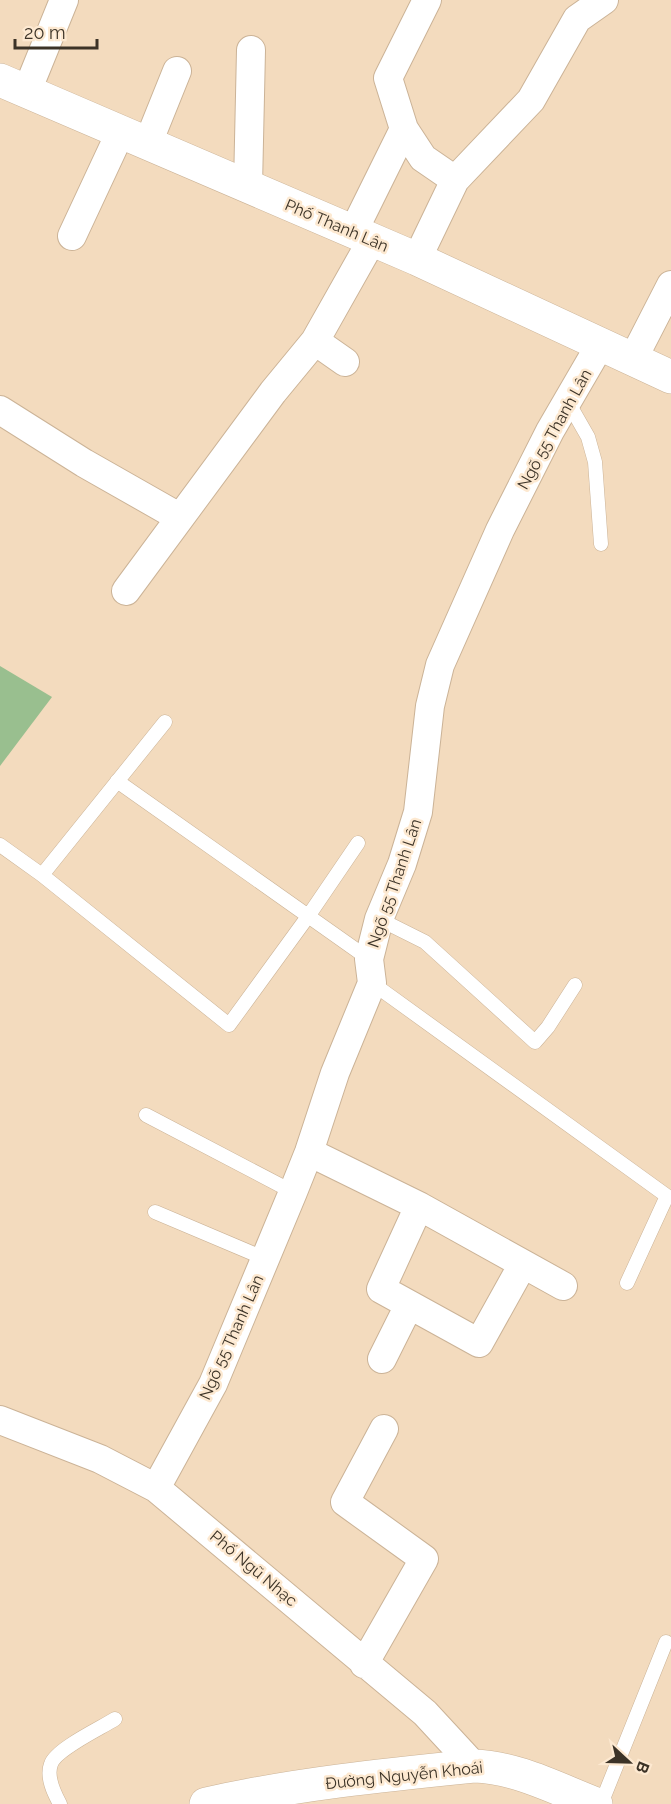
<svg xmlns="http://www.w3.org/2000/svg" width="671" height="1804" font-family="Raleway,sans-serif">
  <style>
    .green { fill: #99bf8f }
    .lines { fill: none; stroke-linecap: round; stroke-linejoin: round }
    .lane-casing { stroke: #cbb397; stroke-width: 15 }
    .street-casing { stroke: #cbb397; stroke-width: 30 }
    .secondary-casing { stroke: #cbb397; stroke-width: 34 }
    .lane { stroke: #fff; stroke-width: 14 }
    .street { stroke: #fff; stroke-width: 28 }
    .secondary { stroke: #fff; stroke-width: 33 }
    .labels { text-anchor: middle; stroke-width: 5; stroke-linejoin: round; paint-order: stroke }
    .street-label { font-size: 16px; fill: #3c3327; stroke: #fde9d1 }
  </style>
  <rect width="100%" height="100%" fill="#f3dbbe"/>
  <path class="green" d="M0,666L52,697L0,766Z"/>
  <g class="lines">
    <defs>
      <path id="lane" d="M568,402L588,437L595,462L601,544
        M117,781L369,959
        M0,845L42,875L165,722
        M42,875L229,1025L309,915L358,843
        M379,919L425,942L535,1042L548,1027L575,985
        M372,983L667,1196L627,1283
        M146,1115L293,1192
        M155,1212L266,1259
        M60,1804C54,1793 46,1777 51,1764C56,1749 101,1728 115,1719
        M601,1804L666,1642"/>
      <path id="street" d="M427,0L388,78L404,129L423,158L455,180
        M27,91L64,0
        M148,143L177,71
        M248,186L251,50
        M353,232L404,129
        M72,236L121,131
        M417,259L455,180L531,100L577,19L604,0
        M633,359L671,285
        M345,362L315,341L372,240
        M0,410L84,463L179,517
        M126,591L273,392L315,341
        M309,1152L419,1206L563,1286
        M419,1206L381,1289L479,1343L523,1264
        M382,1359L409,1305
        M0,1420L100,1459L156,1488L425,1713L474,1766
        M156,1488L213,1384L293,1192L309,1152L335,1073L372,983L369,959L379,919L402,864L418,812L430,706L440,665L500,530L550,431L600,345
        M364,1664L424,1559L345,1502L384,1429"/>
      <path id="secondary" d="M0,80L417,259L671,377
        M206,1804C295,1784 384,1775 474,1766C516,1767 557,1789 596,1804"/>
    </defs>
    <use href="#lane" class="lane-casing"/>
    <use href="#street" class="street-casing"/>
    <use href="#secondary" class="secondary-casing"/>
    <use href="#lane" class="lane"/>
    <use href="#street" class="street"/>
    <use href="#secondary" class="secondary"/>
  </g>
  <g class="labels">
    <g class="street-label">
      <text transform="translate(337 225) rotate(23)" y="6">Phố Thanh Lân</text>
      <text transform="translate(554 429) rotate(-61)" y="6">Ngõ 55 Thanh Lân</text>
      <text transform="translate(394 883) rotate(-71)" y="6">Ngõ 55 Thanh Lân</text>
      <text transform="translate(231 1337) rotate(-66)" y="6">Ngõ 55 Thanh Lân</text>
      <text transform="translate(254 1568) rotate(40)" y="6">Phố Ngũ Nhạc</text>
      <text transform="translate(404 1775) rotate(-6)" y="6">Đường Nguyễn Khoái</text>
    </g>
  </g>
  <g transform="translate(629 1762) rotate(112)" stroke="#fde9d1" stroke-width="4.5" paint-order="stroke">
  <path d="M0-4.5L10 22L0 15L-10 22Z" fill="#3c3327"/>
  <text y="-9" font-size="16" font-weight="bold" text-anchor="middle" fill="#3c3327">B</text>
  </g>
  <path d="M15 39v9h82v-9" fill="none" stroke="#3c3327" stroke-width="3"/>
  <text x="24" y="39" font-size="18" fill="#3c3327" stroke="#fde9d1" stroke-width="4.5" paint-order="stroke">20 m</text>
</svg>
